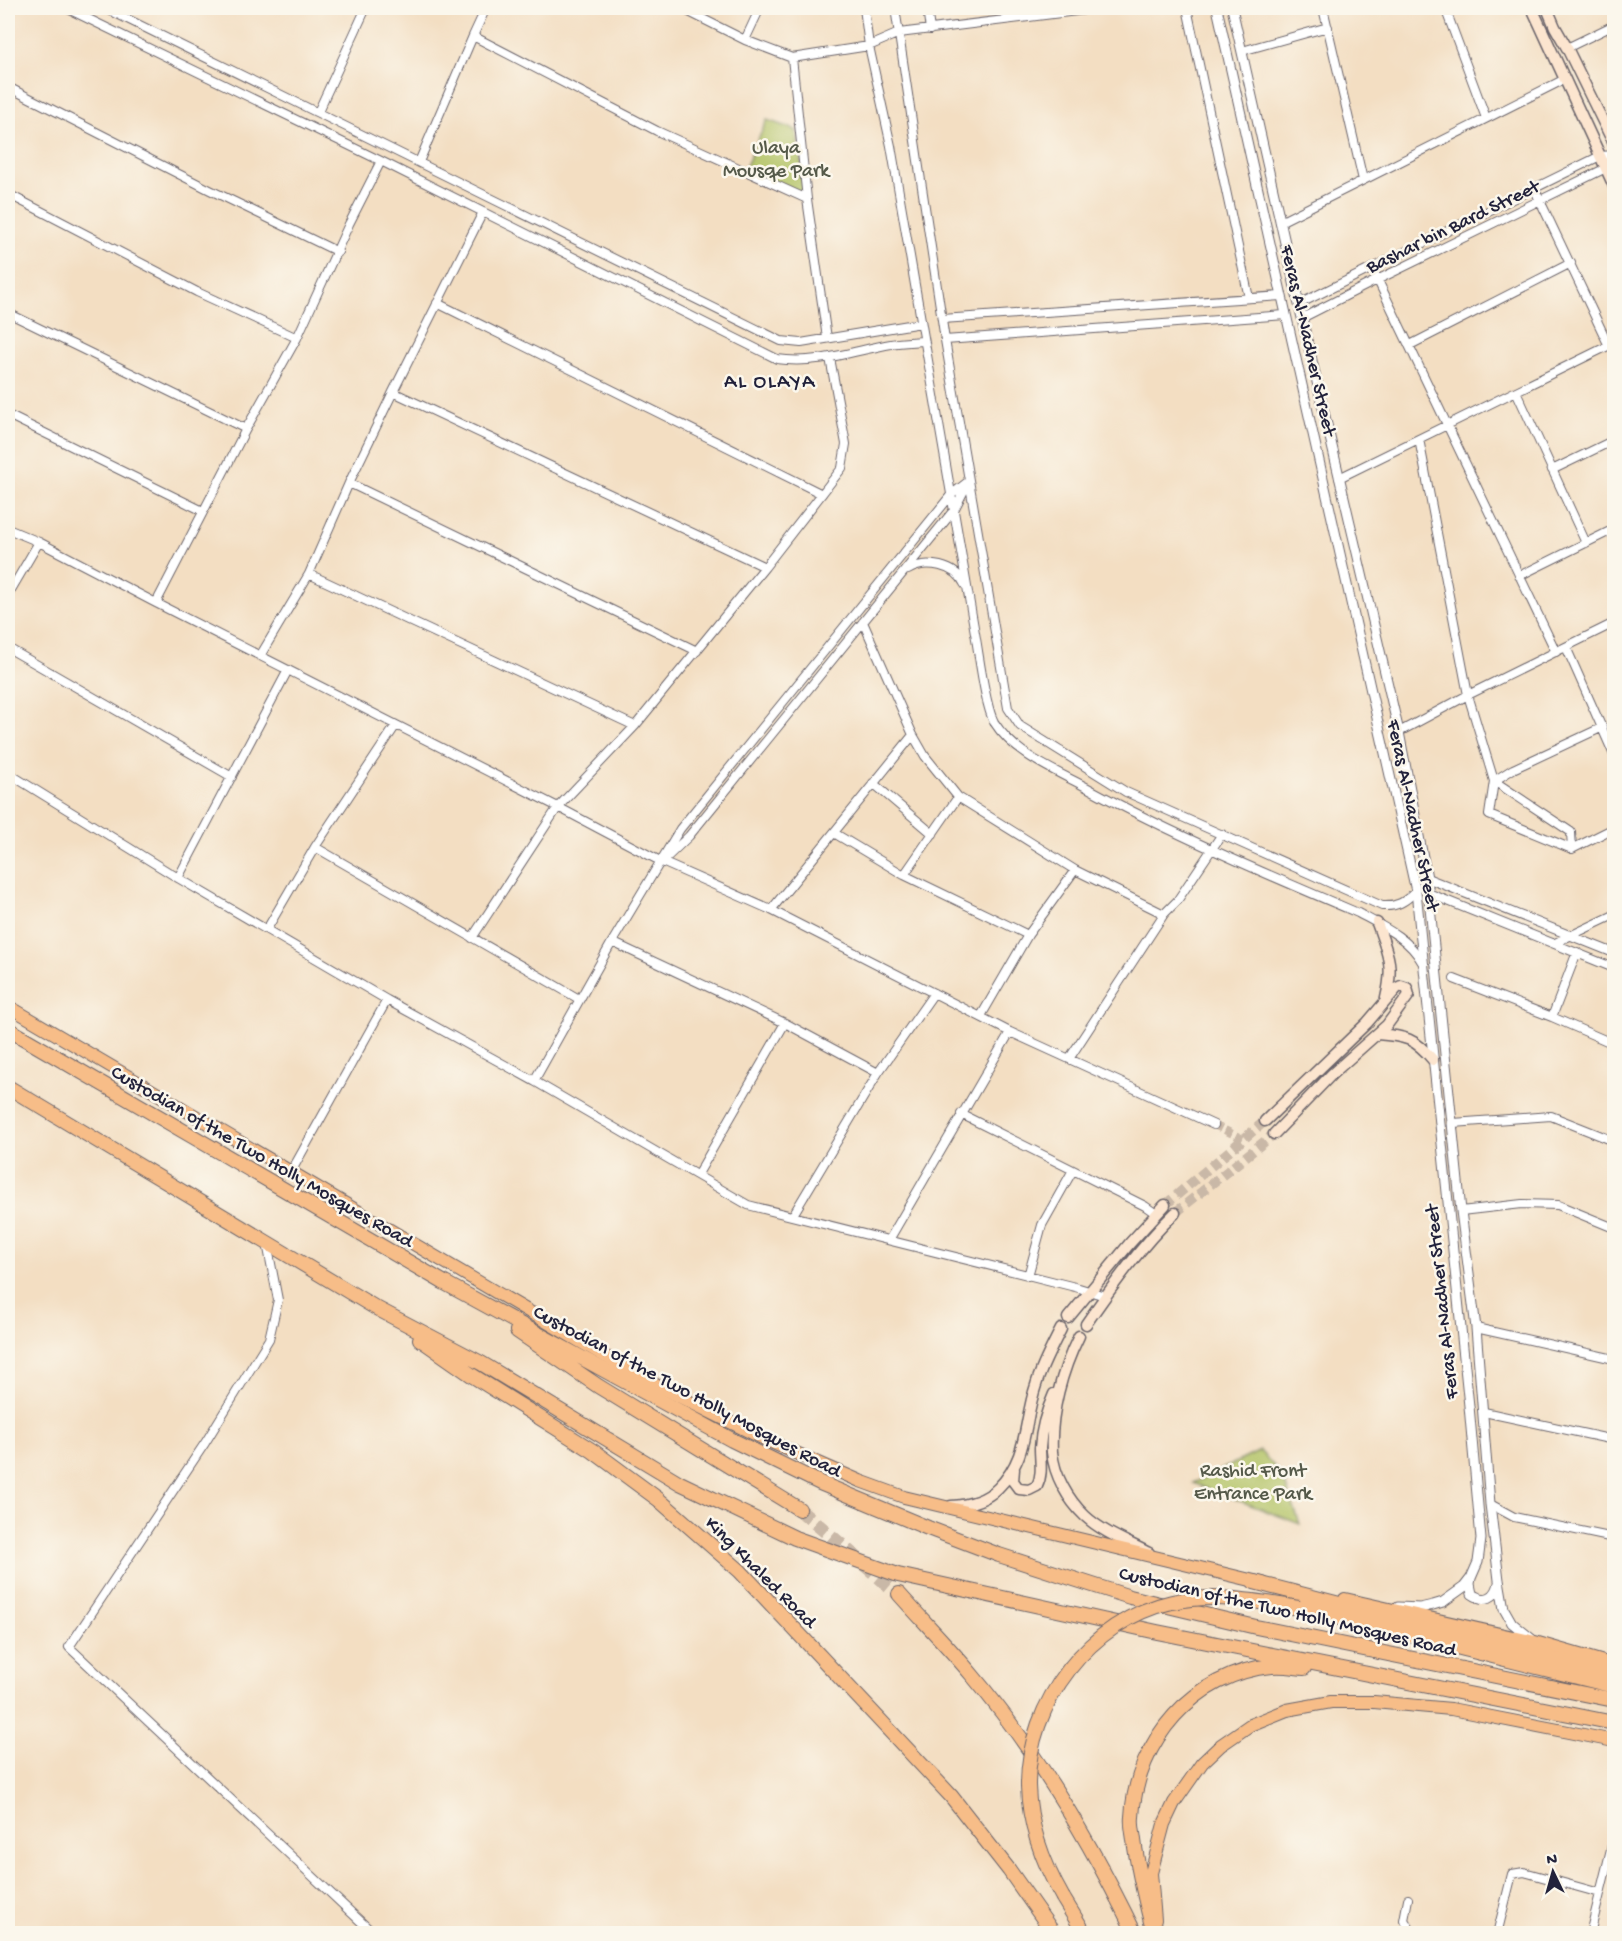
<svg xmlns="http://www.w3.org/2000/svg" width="1622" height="1941" font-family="'Gochi Hand',sans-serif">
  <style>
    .green { fill: #b3c366; stroke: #6a7250; stroke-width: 1.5 }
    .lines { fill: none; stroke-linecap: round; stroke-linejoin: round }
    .minor-tunnel { stroke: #c9b8a7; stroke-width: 8; stroke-dasharray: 8 4; stroke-linecap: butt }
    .secondary-tunnel { stroke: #c9b8a7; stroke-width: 10; stroke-dasharray: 10 5; stroke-linecap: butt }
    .motorway-tunnel { stroke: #c9b8a7; stroke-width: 14; stroke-dasharray: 14 7; stroke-linecap: butt }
    .minor-casing { stroke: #6b646a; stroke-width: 10 }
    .tertiary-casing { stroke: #6b646a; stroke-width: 11 }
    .secondary-casing { stroke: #6b646a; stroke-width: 13 }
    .primary-casing { stroke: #6b646a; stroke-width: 14 }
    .motorway-casing { stroke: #6b646a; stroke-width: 16 }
    .minor { stroke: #fff; stroke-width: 8 }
    .tertiary { stroke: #fff; stroke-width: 9 }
    .secondary { stroke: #fce5cf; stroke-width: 10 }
    .primary { stroke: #f7bd88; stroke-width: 12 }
    .motorway { stroke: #f7bd88; stroke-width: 14 }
    .motorway-bridge-casing { stroke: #6b646a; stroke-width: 16; stroke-linecap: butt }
    .motorway-bridge { stroke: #f7bd88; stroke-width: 14 }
    .labels { text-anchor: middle; stroke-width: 5; stroke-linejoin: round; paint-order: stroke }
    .park-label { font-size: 20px; fill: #555a4a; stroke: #fbf7ec }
    .street-label { font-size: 20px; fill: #22223b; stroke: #fbf7ec }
    .neighbourhood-label { font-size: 21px; letter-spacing: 1.5px; fill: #22223b; stroke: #fbf7ec }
  </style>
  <rect width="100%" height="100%" fill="#fbf7ec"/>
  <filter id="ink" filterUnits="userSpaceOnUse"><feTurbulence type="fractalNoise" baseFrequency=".0167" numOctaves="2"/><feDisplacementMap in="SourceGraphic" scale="12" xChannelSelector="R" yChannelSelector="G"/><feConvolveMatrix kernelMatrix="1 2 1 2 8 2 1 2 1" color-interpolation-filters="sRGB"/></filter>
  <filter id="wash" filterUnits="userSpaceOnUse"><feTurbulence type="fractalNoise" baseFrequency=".008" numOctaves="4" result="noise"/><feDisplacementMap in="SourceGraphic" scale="24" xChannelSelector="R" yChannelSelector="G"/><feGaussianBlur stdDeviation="1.35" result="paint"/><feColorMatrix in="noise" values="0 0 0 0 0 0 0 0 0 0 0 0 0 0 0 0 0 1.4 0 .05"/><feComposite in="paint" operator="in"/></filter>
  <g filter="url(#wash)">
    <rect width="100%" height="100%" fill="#f3dec2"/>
    <path class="green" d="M767,120L796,130L807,199L745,168Z
      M1260,1451L1282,1475L1300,1524L1193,1483Z"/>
  </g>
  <g filter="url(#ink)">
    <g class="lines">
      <path class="minor-tunnel" d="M1214,1125L1243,1139"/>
      <path class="secondary-tunnel" d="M1165,1205L1265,1121
        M1175,1213L1274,1134"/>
      <path class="motorway-tunnel" d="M799,1509L899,1594"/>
      <defs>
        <path id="minor" d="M66,8L381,161L777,359C816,365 853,351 891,344C902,342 913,342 924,341
          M105,8L781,341L801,343L921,323
          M681,8L745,40L792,58L869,46L899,33L1101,8
          M864,8L869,46L891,146L975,633C979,654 985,706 994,722C1014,754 1054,770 1086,787C1174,835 1266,874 1358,913C1382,926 1409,938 1422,962
          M895,8L945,340L1008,708L1020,726L1126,792L1382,906C1397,907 1405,902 1416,891
          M927,8L930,30
          M1187,8L1249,298
          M1323,8L1363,180
          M1445,8L1486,118
          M473,36L657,131L807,199
          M745,40L760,8
          M1567,48L1614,25
          M1242,51L1328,27
          M792,58L807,199L827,338
          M8,87L210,190L338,252
          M318,112L366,8
          M381,161L349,224L297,338L246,429L156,603L558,807L662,862L771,910L1010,1032L1214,1125
          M419,162L473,36L486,8
          M1534,188L1609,346
          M8,194L197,292L297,338
          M1280,222L1565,79
          M1372,268L1556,652
          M437,303L822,494
          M1299,304L1600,156L1614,155
          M8,313L246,429
          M1302,318L1377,280L1606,168L1614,160
          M942,319L1281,296
          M945,340L1285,315
          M1410,345L1571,263
          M1516,391L1586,543
          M393,392L765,567
          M8,415L203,511
          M1419,439L1468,695L1494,781L1571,832L1572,849
          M1552,470L1614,440
          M1339,478L1614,343
          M349,483L697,651
          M8,529L39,542L156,603
          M908,570C926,559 956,565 965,585
          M309,574L635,726
          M1519,576L1614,529
          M8,595L39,542
          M863,622L913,735L925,756L958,797L1075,870L1164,914
          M1566,647L1614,755
          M8,648L232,777
          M260,656L309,574L349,483L393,392L483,212
          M1603,727L1513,769L1494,781L1489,815L1572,849L1614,828
          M1399,732L1468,695L1614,623
          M8,773L178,878L387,1000
          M873,783L933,834
          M834,833L904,875L1028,935
          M315,847L579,999
          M904,875L958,797
          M178,878L288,670
          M1427,878L1614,953
          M1428,893L1614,968
          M771,910L913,735
          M267,929L315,847L396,725
          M472,938L558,807L635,726L765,567L842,468L846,444L830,358
          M612,942L785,1023L878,1073
          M1555,943L1614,915
          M1454,979L1552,1017L1614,1044
          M981,1016L1028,935L1075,870
          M1552,1017L1577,952
          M1069,1059L1164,914L1177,901L1222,834
          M534,1081L748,1205L1079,1288L1105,1296
          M961,1114L1145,1206L1155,1213
          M1453,1123L1551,1116L1614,1141
          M291,1172L387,1000L534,1081L612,942L680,829L951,495L969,481L954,510L689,836L662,862
          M698,1174L785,1023
          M1461,1211L1522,1204L1558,1205L1614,1228
          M793,1215L878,1073L934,993
          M889,1240L1010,1032
          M267,1243L278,1300L269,1339L205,1443L69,1647L374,1934
          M1028,1276L1042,1225L1073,1170
          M1476,1328L1614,1359
          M1484,1412L1614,1440
          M1490,1504L1514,1517L1614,1538
          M1408,1899L1404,1920L1412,1932L1418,1934
          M1497,1934L1512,1874L1524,1872L1600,1893
          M1590,1934L1614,1837"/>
        <path id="tertiary" d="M1217,8L1416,891L1469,1406L1481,1539L1478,1562L1471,1578L1464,1587L1443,1602L1433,1605L1420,1608L1398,1607
          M1232,8L1302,318L1399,732L1427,878L1461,1211L1476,1328L1490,1504L1499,1580L1504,1609L1512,1623L1533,1640
          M1471,1578L1470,1584L1472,1594C1485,1603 1496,1598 1499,1583"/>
        <path id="secondary" d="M1532,8L1614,186
          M1547,8L1555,27L1567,48L1614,144
          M1377,923C1388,954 1394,965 1386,998
          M1377,1034C1405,1036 1415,1038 1433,1060
          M1265,1121L1367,1023L1397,988L1401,986L1407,988L1409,995L1387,1025L1332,1074L1274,1134
          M1068,1318L1130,1243L1165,1205
          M1086,1324C1113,1285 1141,1246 1175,1213
          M1079,1336C1062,1370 1050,1413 1052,1452C1054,1475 1068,1500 1085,1516C1102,1532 1128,1542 1149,1553
          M1014,1469L1013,1481L1019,1489L1029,1490L1037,1486C1043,1474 1040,1461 1040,1448C1041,1429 1046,1412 1054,1394
          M951,1506C969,1505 985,1501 998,1488C1029,1457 1023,1423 1036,1385C1042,1365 1052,1347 1061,1329"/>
        <path id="primary" d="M8,1006L644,1379L764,1439L860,1481L904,1497L1263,1583
          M1345,1599L1535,1642L1614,1665
          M1155,1920L1151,1873L1164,1824L1174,1803L1202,1763L1221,1745L1250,1725L1287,1710L1331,1702H1374L1451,1709L1614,1741"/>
        <path id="motorway" d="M8,1029L443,1282L732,1440L820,1483L928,1528L999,1555L1130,1597L1256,1627L1614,1700
          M8,1087L376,1308L481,1363L680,1483L795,1538L898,1575L1157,1632L1614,1723
          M517,1331L598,1386L799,1509
          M420,1339L473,1376L593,1451L658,1499L740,1571L951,1796L1009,1870L1054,1934
          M1254,1582L1614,1675
          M899,1594C923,1621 949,1647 972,1675C1038,1753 1091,1843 1135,1934
          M1299,1608L1614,1686
          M1063,1898L1085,1934
          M1154,1934C1146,1902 1138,1872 1134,1840C1133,1832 1131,1824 1132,1817C1136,1741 1194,1673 1272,1666C1283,1665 1294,1667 1304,1668"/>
      </defs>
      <use href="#minor" class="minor-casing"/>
      <use href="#tertiary" class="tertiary-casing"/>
      <use href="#secondary" class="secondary-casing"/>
      <use href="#primary" class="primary-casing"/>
      <use href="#motorway" class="motorway-casing"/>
      <use href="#minor" class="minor"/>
      <use href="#tertiary" class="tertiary"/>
      <use href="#secondary" class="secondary"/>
      <use href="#primary" class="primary"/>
      <use href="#motorway" class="motorway"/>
      <defs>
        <path id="motorway-bridge" d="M1063,1898C1043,1863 1029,1827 1028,1786C1027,1703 1090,1620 1172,1602C1215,1593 1256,1601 1299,1608"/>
      </defs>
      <use href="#motorway-bridge" class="motorway-bridge-casing"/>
      <use href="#motorway-bridge" class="motorway-bridge"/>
    </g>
  </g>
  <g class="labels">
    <g class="park-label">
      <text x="776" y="153">Ulaya<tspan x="776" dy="23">Mousqe Park</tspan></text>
      <text x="1253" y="1476">Rashid Front<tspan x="1253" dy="23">Entrance Park</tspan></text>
    </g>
    <g class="street-label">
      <text transform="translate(1452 225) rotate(-26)" y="7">Bashar bin Bard Street</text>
      <text transform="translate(1310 340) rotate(77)" y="7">Feras Al-Nadher Street</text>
      <text transform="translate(1415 815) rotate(78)" y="7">Feras Al-Nadher Street</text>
      <text transform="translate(263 1155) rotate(30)" y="7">Custodian of the Two Holly Mosques Road</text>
      <text transform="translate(1440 1302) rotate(-96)" y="7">Feras Al-Nadher Street</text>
      <text transform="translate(688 1390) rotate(28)" y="7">Custodian of the Two Holly Mosques Road</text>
      <text transform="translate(762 1571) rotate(45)" y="7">King Khaled Road</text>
      <text transform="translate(1288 1610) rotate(13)" y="7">Custodian of the Two Holly Mosques Road</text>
    </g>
    <g class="neighbourhood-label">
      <text x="770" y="387">AL OLAYA</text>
    </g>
  </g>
  <rect width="1622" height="1941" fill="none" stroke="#fbf7ec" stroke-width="30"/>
  <g transform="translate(1553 1872) rotate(355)" stroke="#fbf7ec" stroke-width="4.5" paint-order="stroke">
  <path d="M0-4.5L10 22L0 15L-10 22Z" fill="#22223b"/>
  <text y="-9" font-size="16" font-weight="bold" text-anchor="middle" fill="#22223b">N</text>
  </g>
</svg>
